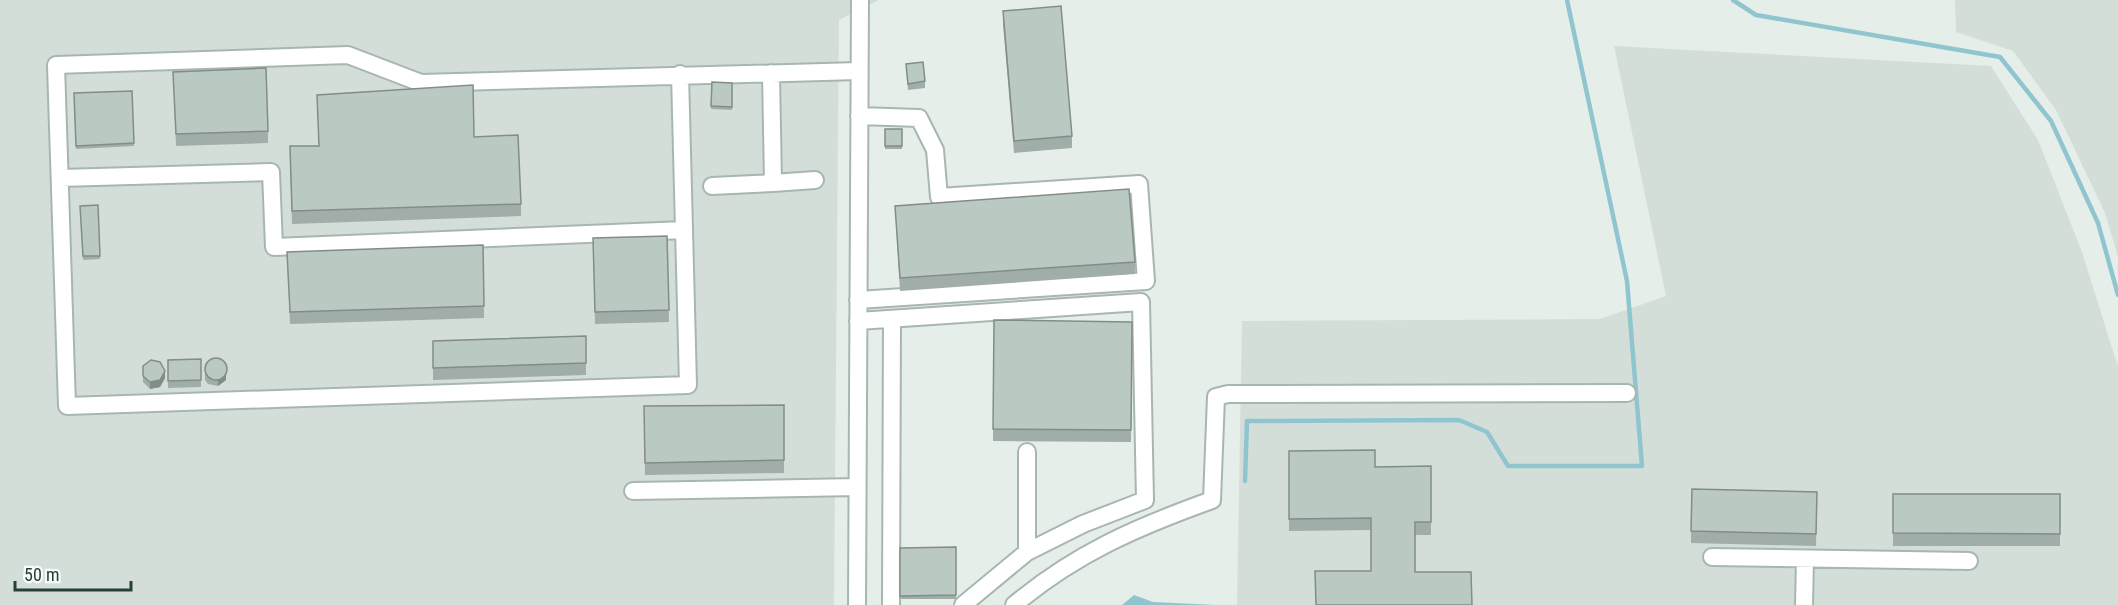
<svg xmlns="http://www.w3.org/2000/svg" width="2118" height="605" font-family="'Roboto Condensed',sans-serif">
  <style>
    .built { fill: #d4ded9 }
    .water { fill: #90c5d0 }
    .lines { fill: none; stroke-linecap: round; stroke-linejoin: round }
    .stream { stroke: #90c5d0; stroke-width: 4.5 }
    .minor-casing { stroke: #a8b6b1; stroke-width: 20 }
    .minor { stroke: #fff; stroke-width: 16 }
    .wall { fill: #a1ada8 }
    .shaded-wall { fill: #838d88 }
    .building { fill: #bbc9c3; stroke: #838d88; stroke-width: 1.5 }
  </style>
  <rect width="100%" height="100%" fill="#e6eeea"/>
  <path class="built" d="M0,0H879L839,20L834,605H0Z
    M1955,0H2118V257L2105,213L2056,110L2013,51L1956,32Z
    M1614,46L1991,66L2038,140L2082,252L2118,367V605H1237L1242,321L1600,319L1666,296Z"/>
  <path class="water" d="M1134,595L1153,602L1216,605H1122Z"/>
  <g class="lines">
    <path class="stream" d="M1733,0L1756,15L2000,57L2051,121L2098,223L2118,295
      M1245,481L1247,421L1459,420L1487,432L1508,466H1642L1627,281L1567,0"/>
    <defs>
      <path id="minor" d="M771,73L773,183L815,180
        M680,74L688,385L67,406L56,65L348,55L421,83L858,71
        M60,178L271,172L274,247L684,230
        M712,186L773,183
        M858,300L1146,281L1139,184L939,197L935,150L919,118L859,116
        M858,321L1141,302L1145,500L1083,524L1027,552L963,605
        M1027,452V552
        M633,491L857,487
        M1712,557L1969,561
        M857,605L860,0
        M891,605L892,319
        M1014,605C1076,553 1137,527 1212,500L1216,397L1228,394L1627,393
        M1804,605L1805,559"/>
    </defs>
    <use href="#minor" class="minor-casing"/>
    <use href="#minor" class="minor"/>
  </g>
  <path class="wall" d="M1003,11L1072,136V148L1014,153L1003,24Z
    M906,64L925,81V88L908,90Z
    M173,72L268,131V143L176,146Z
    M712,82L732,83V110L711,109Z
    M132,91L134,146L76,149L74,93Z
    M317,95L474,137L521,204V216L292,224L290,159L319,146Z
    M885,129H902V149H885Z
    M98,205L100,259L83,260L80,206Z
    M895,206L1135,262V274L900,291Z
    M667,236L669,322L595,324L593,238Z
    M483,245L484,318L290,324L287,252Z
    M1132,322L1131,442L993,441V429Z
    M586,336V375L433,380V341Z
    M201,359V387L168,388V360Z
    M205,364H226V380L218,386L208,384L205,380Z
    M143,366L165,378L160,387L150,389L143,382Z
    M784,405V473L645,475L644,406Z
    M1289,451L1375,467L1431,466V535H1415V572L1472,605L1371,571V530L1289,531Z
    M1692,489L1817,492L1816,546L1691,543Z
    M1893,494H2060V546H1893Z
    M956,547V599H900V548Z"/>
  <path class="shaded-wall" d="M165,371V378L160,387L150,389V382Z
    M226,374V380L218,386V380Z"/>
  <path class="building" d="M1061,6L1072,136L1014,141L1003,11Z
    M923,62L925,81L908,84L906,64Z
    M266,68L268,131L176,134L173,72Z
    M712,82L732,83V107L711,106Z
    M473,85L474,137L518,135L521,204L292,211L290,146H319L317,95Z
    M132,91L134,143L76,146L74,93Z
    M885,129H902V146H885Z
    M1129,189L1135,262L900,278L895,206Z
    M98,205L100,256H83L80,206Z
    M667,236L669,310L595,312L593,238Z
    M483,245L484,306L290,312L287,252Z
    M994,320L1132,322L1131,430L993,429Z
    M586,336V363L433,368V341Z
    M205 369a11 11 0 1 1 22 0a11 11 0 1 1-22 0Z
    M201,359V380L168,381V360Z
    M151,360L160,362L165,371L160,380L150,382L143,376V366Z
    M784,405V460L645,463L644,406Z
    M1375,450V467L1431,466V522H1415V572H1471L1472,605H1316L1315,571H1371V518L1289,519V451Z
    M1692,489L1817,492L1816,534L1691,531Z
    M1893,494H2060V534L1893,533Z
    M956,547V595L900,596V548Z"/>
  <path d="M15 581v9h116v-9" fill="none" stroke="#254039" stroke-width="3"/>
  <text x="24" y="581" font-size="18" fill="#254039" stroke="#f6faf8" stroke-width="4.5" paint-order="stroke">50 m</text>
</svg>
